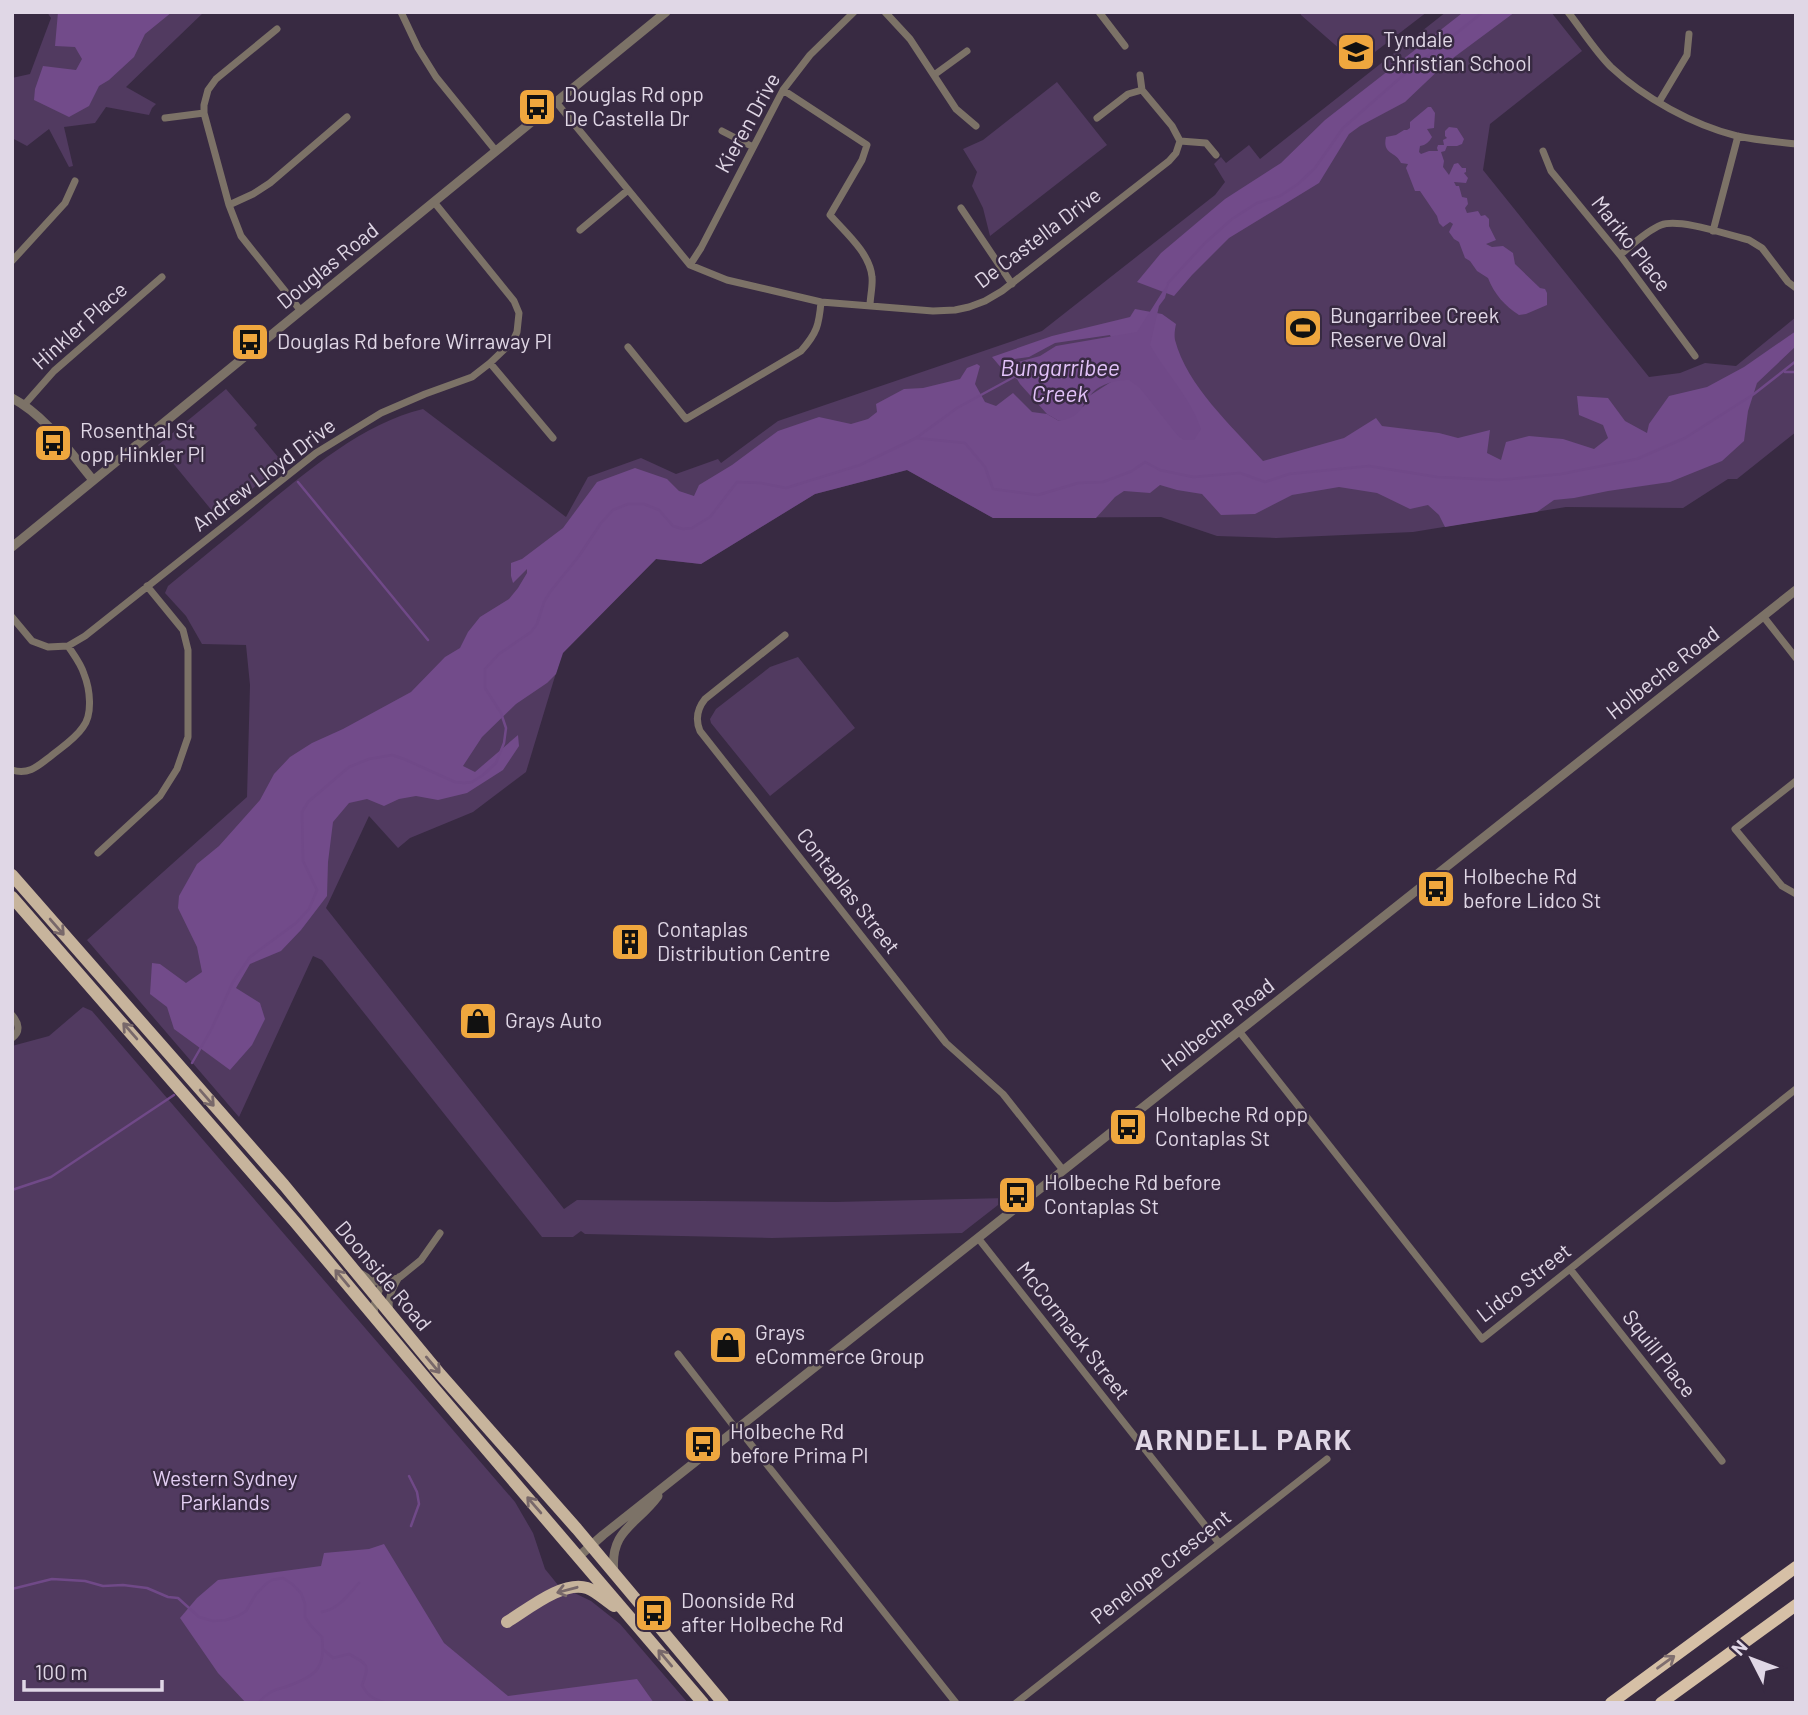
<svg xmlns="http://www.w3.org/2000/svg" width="1808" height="1715" font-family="Barlow,sans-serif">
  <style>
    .green { fill: #513a60 }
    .forest { fill: #724b8a }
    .water { fill: #704988 }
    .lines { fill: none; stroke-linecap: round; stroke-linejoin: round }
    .stream { stroke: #704988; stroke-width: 2.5 }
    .minor { stroke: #7c7267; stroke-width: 7 }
    .tertiary { stroke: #7c7267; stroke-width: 9 }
    .primary { stroke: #c7b49c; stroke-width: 12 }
    .trunk { stroke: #d6c0a6; stroke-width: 12 }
    .oneway { stroke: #78686a }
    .oneway2 { stroke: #7f6e6f }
    .labels { text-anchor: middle; stroke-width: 5; stroke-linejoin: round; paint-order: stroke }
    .poi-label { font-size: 21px; fill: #e0d7e6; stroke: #382a42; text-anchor: start }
    .street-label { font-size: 21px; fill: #e0d7e6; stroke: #382a42 }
    .park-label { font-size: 21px; fill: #e3cef3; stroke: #382a42 }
    .water-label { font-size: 23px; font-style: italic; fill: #e2c2f9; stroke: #382a42 }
    .district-label { font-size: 28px; font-weight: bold; letter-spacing: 2px; fill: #e0d7e6; stroke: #382a42 }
  </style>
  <rect width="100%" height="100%" fill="#382a42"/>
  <path class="green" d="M47,12H204L126,87L156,104L152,108L149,115L106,107L95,123L64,127L73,166L69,167L49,129L27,146L12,138V78L30,74L51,18Z
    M1300,12H1427L1358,65L1301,15Z
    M1446,12H1551L1582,51L1490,124L1483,170L1649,377L1680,373L1705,363L1736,366L1796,317V432L1737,479H1728L1683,508L1566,507L1413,532L1276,538L1217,536L1161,517L993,518L907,470L815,494L701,564L656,559L562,653L526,772L473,812L410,838L398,848L369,816L326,908L564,1209L577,1200L835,1202L1007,1198L962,1233L772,1238L585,1234L581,1231L573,1237H542L322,960L313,956L239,1117L87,940L247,797L250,685L246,645L202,644L186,616L165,593L168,586C198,561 229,536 259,511C306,472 363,423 423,409L566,517L588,477L641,458L676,474L718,459L721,463L778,421L1042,331L1215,195L1225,182L1214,164L1221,157L1226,163L1249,145L1260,159Z
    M1057,82L1107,145L990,236L983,208L972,186L977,172L963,149L983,140Z
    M226,389L257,425L254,428L283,463L218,518L158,445Z
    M798,657L855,728L770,796L711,723L710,719L716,709L770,667Z
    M83,1007L92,1011L515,1502L533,1533L545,1569L558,1585L591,1601L620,1624L688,1703H12V1046L49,1036Z"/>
  <path class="forest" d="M58,12H172L145,34L134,57L109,80L99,86L89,106L69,117L34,100L35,89L43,66L76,70L82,59L75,47L55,46Z
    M1468,12H1515L1445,64L1405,102L1360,126L1349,134L1319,183L1229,238L1192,275L1174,296L1137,282L1161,253L1225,199L1281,163L1325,120L1461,14Z
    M1428,107H1431L1435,113L1434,128L1427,129L1432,137C1429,142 1426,145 1420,146L1419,152L1421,154L1429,151H1438L1437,148L1438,145H1444L1443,140L1447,138L1445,136V131L1449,127L1457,128L1464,139L1462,144L1457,146H1447L1445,151L1441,152L1444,161L1443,167L1449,175L1454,164L1458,163L1462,168H1466V172L1464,173L1468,178L1466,183L1454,182L1456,186H1459L1462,197L1467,198L1468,204L1465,208L1467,213L1478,211L1481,216L1485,215L1489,219V226L1496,240L1486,244L1492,247L1503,246L1513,253L1515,264L1540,288L1545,289L1547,293V305L1526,314L1519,315C1505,306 1494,294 1488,278L1477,271L1470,261L1465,258L1459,242L1454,239L1449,232L1453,224L1450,222L1443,227L1439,223L1437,216L1420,191H1415L1406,168L1408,164L1401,163C1396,151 1382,155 1386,137L1396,135L1404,130H1407L1410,128V122Z
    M1135,309L1162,314L1176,324C1175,329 1174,335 1175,340C1187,386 1232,426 1263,461L1344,438L1376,418L1382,426L1439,433L1458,438L1490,430L1487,453L1501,460L1506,442L1529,436L1563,439L1594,449L1608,438L1603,425L1579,415L1577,396L1608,398L1625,421L1647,433L1649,424L1669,396L1707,387L1744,367L1796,331V346L1757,383L1748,411L1744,441L1722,461L1670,482L1608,491L1574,498L1554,500L1537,512L1445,527L1439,515L1428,505L1410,509L1377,493L1339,487L1292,495L1255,514L1221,515L1202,494L1177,490L1160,485L1150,493L1124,491L1115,497L1096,518H993L907,470L815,494L701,564L656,559L563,653L556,674L547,683L516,704L482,737L463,766L475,772L518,735L519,746L503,770L467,793L438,800L416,796L399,799L384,806L367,799L349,803L333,822L328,862L327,896L301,930L281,951L250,964L236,988L260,1003L265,1019L252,1045L230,1070L174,1029L167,1007L150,994L152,963L160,964L186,983L202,972L197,947L178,908L179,896L197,864L219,846L260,800L274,774L290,757L312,743L343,729L411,692L445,657L460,648L468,632L480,617L509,599L518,588L527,573V569L513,583L511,576V563L522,559L563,528L597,482L635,468L667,479L679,491L694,496L699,485L732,465L778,431L819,417L851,424L868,419L877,412L876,404L904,389L923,388L960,379L967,368L977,364L980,366L975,384L985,402L996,406L1013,393L1032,412L1047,414L1059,421L1084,406L1089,396L1114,380L1119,355L1110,335L1055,343L1029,357L1015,359L1003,370L992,357L1052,336L1130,317Z
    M384,1544L444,1643L508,1696L637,1679L654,1703H246L218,1673L180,1618L197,1598L218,1580L321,1566L324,1553L369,1549Z"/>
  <path class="water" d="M1170,280L1165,298L1159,306L1150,345C1166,373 1190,397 1201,429L1194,440H1184L1178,436L1140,388L1129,380C1115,380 1098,384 1089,397C1084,403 1082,410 1075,415C1071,418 1064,420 1059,421L1047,414L1020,384L1017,379L1009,375L1018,362L1040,356L1056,346L1137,332Z"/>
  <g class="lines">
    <path class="stream" d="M1168,283L1205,243L1232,219L1257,203L1280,196L1298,184L1315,168L1343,128L1400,78L1483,12
      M1785,372H1796
      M916,438L957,408L1014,377
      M298,482L428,640
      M192,1063L211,1030L233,982L250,957L296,923L309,909L317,890L303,861L302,812L308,802L349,767L369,759L392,755L404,759L455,782L464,783L472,782L483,775L496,763L504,743L506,728L501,713L485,688V669L499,654L531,632L537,624L544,602L550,592L579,556L601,523L613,510L628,504H644L659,510L673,526L683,529L692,528L710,517L737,482L761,483L786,488L860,465L916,438L965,443L985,467L993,489L1038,495L1078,483L1103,482L1132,471L1145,462L1160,470L1193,477L1240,473L1265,482L1289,474L1369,466L1437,477L1499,480L1561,474L1637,459L1685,438L1754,394L1796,361
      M12,1190L51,1177L174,1095
      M409,1476L417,1492L419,1504L411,1526
      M12,1589L52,1579L85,1581L103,1586L123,1585L147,1588L168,1597L178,1598L199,1617L213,1621L226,1620L238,1616L246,1611L256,1594L267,1583L272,1580L283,1578L292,1584L301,1593L305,1604V1617L311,1626L322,1637C326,1668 316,1676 288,1686C283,1688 276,1689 271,1692C267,1694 262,1699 258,1703
      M322,1612C339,1609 348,1595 359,1583
      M324,1650L333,1658L349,1654C368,1664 370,1665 362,1685C367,1695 373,1699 384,1702"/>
    <path class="minor" d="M401,12L418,48L436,77L496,151
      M885,12L910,39L956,109L976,126
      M1099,12L1125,46
      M1568,12C1582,30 1595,51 1611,67C1644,98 1693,125 1737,136C1756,140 1777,142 1796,144
      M277,29L216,79L208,90L204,105V113L229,205L241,236L301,311
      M934,75L967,51
      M1140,75L1142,90L1172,126L1180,141
      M783,90L867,145L862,160L830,215C845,232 870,253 872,277C873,286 870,297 870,306
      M556,102L690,265L727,280L821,302L933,311L955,310L969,307L985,301L1002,291L1169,161L1176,153L1180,141
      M1659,102L1687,55L1689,34
      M165,118L204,113
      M1097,118L1128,94L1142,90
      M722,131L753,147
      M1180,141L1206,143L1216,155
      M1543,151L1551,171L1620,255L1695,356
      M229,205L253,194L270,183L347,117
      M961,208L1012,284
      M580,230L628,190
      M1713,231L1738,136
      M1620,255C1632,245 1646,231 1661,225C1680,218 1728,235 1749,240L1762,248L1788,282L1796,288
      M12,261L65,203L75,181
      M690,265L701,248L783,90L810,55L854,12
      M628,347L686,419L801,351C817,333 819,325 821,302
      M490,363L553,438
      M24,405L54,371L162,277
      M1763,616L1796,658
      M12,617L32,641L48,647L68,646L85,636L316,453L381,413L425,394L472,377L490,363L513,341L517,332L519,313L514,301L434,202
      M785,635L705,699C697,709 695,719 700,731L946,1043L1003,1094L1063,1170
      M12,770C29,775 38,766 51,756C62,747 75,739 83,727C93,714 90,689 84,674C81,664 74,655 68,646
      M1796,781L1735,829L1782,886L1796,894
      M98,853L160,796L177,769L188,737V650L183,630L147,586
      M12,1015C19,1023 21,1032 12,1038
      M1239,1031L1482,1339L1796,1089
      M978,1238L1219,1543
      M1570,1269L1722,1461
      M362,1274L375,1282H385
      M390,1312C387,1298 392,1289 399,1277
      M375,1315L374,1305L380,1288L385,1282L400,1277L421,1260L440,1233
      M678,1354L736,1429
      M738,1428L956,1703
      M1016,1703L1327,1459"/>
    <path class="tertiary" d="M12,398C46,416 69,451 93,480
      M12,547L666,12
      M578,1557L603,1535L738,1428L1796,590
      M614,1573C609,1530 637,1525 658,1496"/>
    <path class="primary" d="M12,875L284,1185L440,1374L577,1529L723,1703
      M12,897L295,1222L433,1387L703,1703
      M507,1622C527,1610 563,1580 587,1588C596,1591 606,1601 614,1606"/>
    <path class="trunk" d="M1611,1703L1796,1567
      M1661,1703L1796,1605"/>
  </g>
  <defs><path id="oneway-shaft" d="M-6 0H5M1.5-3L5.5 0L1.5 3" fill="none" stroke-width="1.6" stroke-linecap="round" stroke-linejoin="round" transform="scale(1.75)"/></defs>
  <g class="oneway">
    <use href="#oneway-shaft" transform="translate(57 927) rotate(49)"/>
    <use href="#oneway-shaft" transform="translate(130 1031) rotate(-131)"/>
    <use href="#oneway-shaft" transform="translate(207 1098) rotate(49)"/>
    <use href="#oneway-shaft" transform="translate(342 1278) rotate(-130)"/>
    <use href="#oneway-shaft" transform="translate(433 1365) rotate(50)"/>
    <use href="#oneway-shaft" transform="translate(534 1505) rotate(-131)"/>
    <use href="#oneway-shaft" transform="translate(567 1590) rotate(165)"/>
    <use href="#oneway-shaft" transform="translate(665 1658) rotate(-130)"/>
  </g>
  <use class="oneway2" href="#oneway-shaft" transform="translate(1666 1662) rotate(-36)"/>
  <defs>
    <symbol id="school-square" viewBox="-11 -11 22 22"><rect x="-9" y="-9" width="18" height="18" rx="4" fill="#efa73e" stroke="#382a42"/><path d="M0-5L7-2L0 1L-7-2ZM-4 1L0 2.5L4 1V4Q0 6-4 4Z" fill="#111"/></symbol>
    <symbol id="bus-square" viewBox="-11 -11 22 22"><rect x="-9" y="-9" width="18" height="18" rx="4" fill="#efa73e" stroke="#382a42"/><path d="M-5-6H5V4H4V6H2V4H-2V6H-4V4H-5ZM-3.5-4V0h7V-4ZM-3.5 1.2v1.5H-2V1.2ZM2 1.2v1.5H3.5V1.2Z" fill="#111"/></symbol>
    <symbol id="stadium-square" viewBox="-11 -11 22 22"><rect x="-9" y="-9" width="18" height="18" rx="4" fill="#efa73e" stroke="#382a42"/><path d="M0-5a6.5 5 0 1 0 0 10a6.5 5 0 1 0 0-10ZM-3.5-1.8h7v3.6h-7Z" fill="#111"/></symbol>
    <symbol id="building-square" viewBox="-11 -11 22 22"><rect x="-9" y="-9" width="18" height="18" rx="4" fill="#efa73e" stroke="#382a42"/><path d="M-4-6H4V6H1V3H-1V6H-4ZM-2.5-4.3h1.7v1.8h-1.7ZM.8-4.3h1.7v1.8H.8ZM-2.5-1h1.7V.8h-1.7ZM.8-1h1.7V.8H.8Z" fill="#111"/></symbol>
    <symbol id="shop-square" viewBox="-11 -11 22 22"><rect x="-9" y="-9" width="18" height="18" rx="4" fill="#efa73e" stroke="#382a42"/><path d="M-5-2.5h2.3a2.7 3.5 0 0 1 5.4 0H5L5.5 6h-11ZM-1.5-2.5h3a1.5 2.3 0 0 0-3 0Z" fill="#111"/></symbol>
  </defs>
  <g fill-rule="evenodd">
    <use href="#school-square" x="1334" y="30" width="44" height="44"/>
    <use href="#bus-square" x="515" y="85" width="44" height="44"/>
    <use href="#stadium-square" x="1281" y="306" width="44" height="44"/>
    <use href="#bus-square" x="228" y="320" width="44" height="44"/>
    <use href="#bus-square" x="31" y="421" width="44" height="44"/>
    <use href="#bus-square" x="1414" y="867" width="44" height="44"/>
    <use href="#building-square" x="608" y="920" width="44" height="44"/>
    <use href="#shop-square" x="456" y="999" width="44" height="44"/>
    <use href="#bus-square" x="1106" y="1105" width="44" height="44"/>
    <use href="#bus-square" x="995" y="1173" width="44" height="44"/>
    <use href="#shop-square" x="706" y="1323" width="44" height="44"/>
    <use href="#bus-square" x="681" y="1422" width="44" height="44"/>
    <use href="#bus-square" x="632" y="1591" width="44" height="44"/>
  </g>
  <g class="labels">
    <g class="poi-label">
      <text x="1383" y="47">Tyndale<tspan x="1383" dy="24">Christian School</tspan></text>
      <text x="564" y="102">Douglas Rd opp<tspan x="564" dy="24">De Castella Dr</tspan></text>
      <text x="1330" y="323">Bungarribee Creek<tspan x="1330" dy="24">Reserve Oval</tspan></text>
      <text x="277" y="349">Douglas Rd before Wirraway Pl</text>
      <text x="80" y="438">Rosenthal St<tspan x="80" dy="24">opp Hinkler Pl</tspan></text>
      <text x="1463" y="884">Holbeche Rd<tspan x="1463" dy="24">before Lidco St</tspan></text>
      <text x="657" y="937">Contaplas<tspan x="657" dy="24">Distribution Centre</tspan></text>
      <text x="505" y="1028">Grays Auto</text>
      <text x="1155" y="1122">Holbeche Rd opp<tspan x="1155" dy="24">Contaplas St</tspan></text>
      <text x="1044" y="1190">Holbeche Rd before<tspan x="1044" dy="24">Contaplas St</tspan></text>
      <text x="755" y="1340">Grays<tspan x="755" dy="24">eCommerce Group</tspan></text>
      <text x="730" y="1439">Holbeche Rd<tspan x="730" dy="24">before Prima Pl</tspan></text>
      <text x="681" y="1608">Doonside Rd<tspan x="681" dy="24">after Holbeche Rd</tspan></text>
    </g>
    <g class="street-label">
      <text transform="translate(748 123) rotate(-61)" y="7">Kieren Drive</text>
      <text transform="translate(1038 238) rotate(-37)" y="7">De Castella Drive</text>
      <text transform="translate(1631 244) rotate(52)" y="7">Mariko Place</text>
      <text transform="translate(328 266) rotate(-39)" y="7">Douglas Road</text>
      <text transform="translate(80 326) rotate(-42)" y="7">Hinkler Place</text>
      <text transform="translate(264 475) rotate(-37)" y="7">Andrew Lloyd Drive</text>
      <text transform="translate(1663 673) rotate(-38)" y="7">Holbeche Road</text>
      <text transform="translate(848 891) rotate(52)" y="7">Contaplas Street</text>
      <text transform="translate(1218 1025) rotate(-38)" y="7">Holbeche Road</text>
      <text transform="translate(383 1276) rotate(50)" y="7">Doonside Road</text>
      <text transform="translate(1524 1283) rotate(-38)" y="7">Lidco Street</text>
      <text transform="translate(1073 1331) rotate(52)" y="7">McCormack Street</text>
      <text transform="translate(1659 1354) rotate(52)" y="7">Squill Place</text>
      <text transform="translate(1161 1567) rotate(-38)" y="7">Penelope Crescent</text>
    </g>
    <g class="park-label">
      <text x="225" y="1486">Western Sydney<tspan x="225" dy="24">Parklands</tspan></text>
    </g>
    <g class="water-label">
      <text x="1060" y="376">Bungarribee<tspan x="1060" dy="26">Creek</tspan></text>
    </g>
    <g class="district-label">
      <text x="1244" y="1450">ARNDELL PARK</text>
    </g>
  </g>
  <rect width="1808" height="1715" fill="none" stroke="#e0d7e6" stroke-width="28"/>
  <g transform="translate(1752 1659) rotate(312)" stroke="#382a42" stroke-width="5" paint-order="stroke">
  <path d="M0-5L12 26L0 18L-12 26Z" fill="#e0d7e6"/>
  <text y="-10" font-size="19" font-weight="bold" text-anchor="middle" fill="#e0d7e6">N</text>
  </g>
  <path d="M24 1680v10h138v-10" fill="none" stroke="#e0d7e6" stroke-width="3.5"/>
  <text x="35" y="1680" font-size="21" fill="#e0d7e6" stroke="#382a42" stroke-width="5" paint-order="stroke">100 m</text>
</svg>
